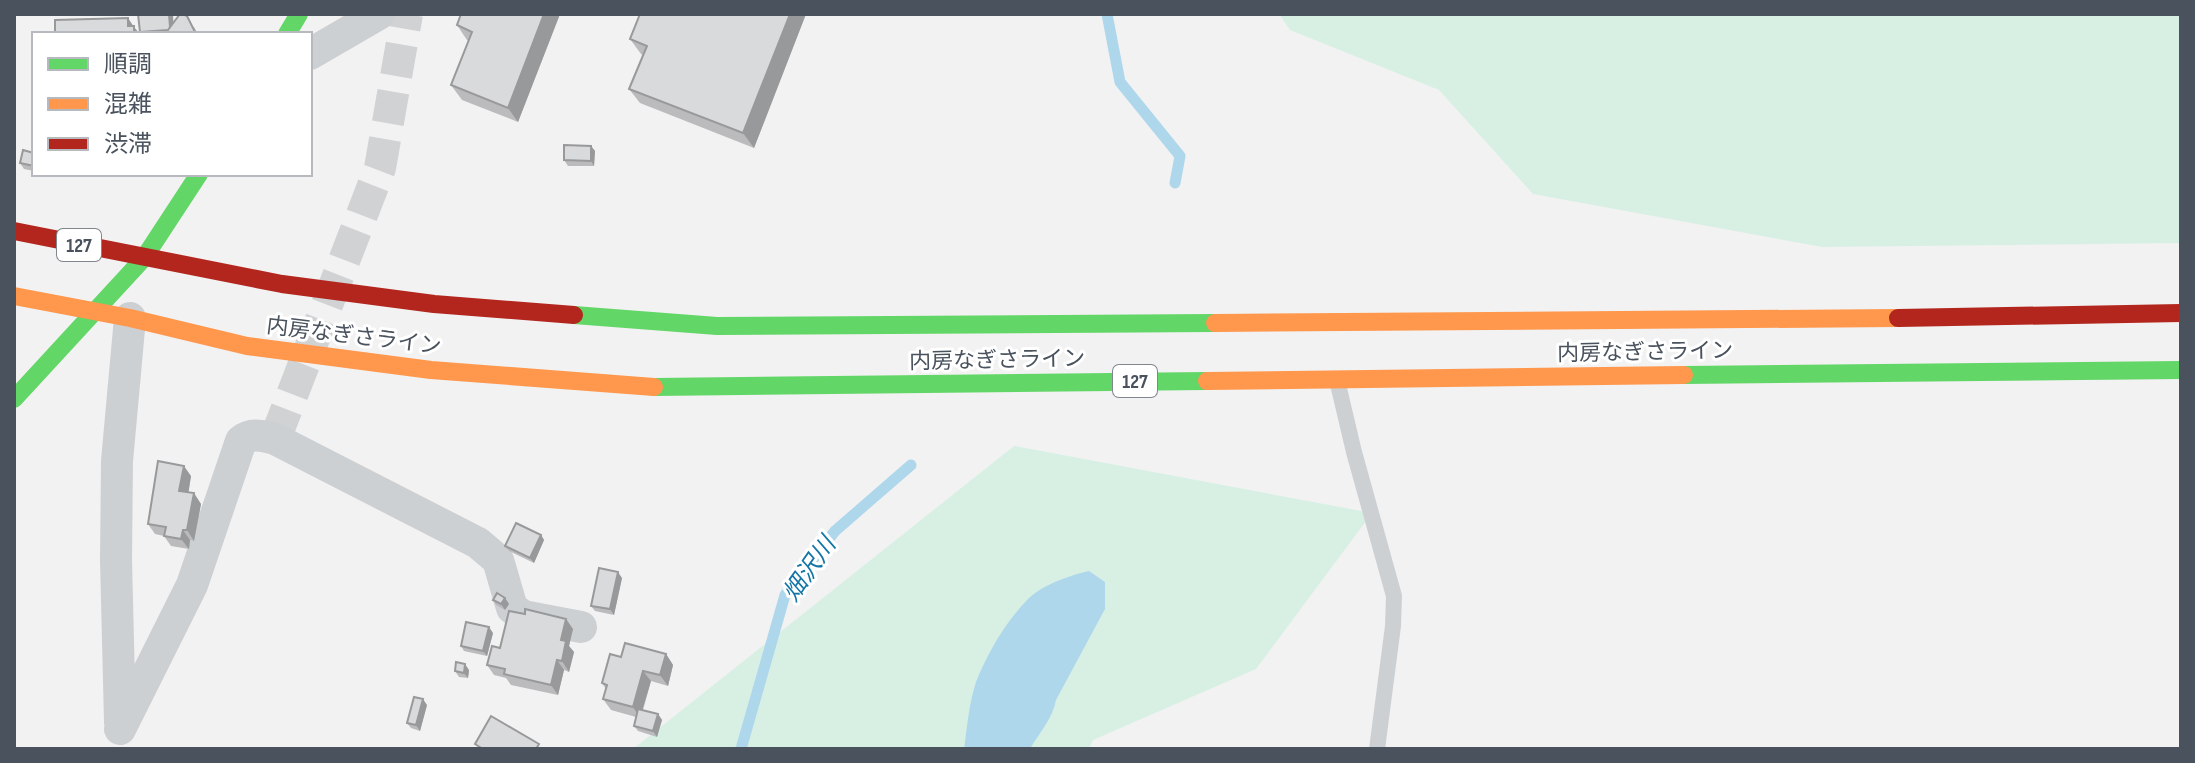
<svg xmlns="http://www.w3.org/2000/svg" width="2195" height="763" font-family="'Sofia Sans Condensed','Noto Sans JP',sans-serif">
  <style>
    .green { fill: #d8f0e4 }
    .water { fill: #afd7eb }
    .lines { fill: none; stroke-linecap: round; stroke-linejoin: round }
    .stream { stroke: #afd7eb; stroke-width: 11 }
    .street-tunnel { stroke: #d0d2d4; stroke-width: 32; stroke-dasharray: 32 16; stroke-linecap: butt }
    .lane { stroke: #cdd0d3; stroke-width: 16 }
    .street { stroke: #cdd0d3; stroke-width: 32 }
    .fast { stroke: #63d668; stroke-width: 18 }
    .slow { stroke: #ff974d; stroke-width: 18 }
    .jam { stroke: #b3261e; stroke-width: 18 }
    .wall { fill: #bbbbbd }
    .shaded-wall { fill: #98999a }
    .building { fill: #d9dadc; stroke: #98999a; stroke-width: 2 }
    .labels { text-anchor: middle; stroke-width: 6; stroke-linejoin: round; paint-order: stroke }
    .shield { fill: #fff; stroke: #80868e; stroke-width: 2 }
    .shield-label { font-size: 20px; font-weight: bold; fill: #49525d }
    .street-label { font-size: 22px; fill: #49525d; stroke: #fff }
    .water-label { font-size: 24px; font-style: italic; fill: #1476a6; stroke: #fff }
  </style>
  <rect width="100%" height="100%" fill="#f2f2f2"/>
  <path class="green" d="M1279,14H2181V243L1822,247L1533,194L1439,90L1290,30Z
    M1014,446L1372,513L1256,669L1093,740L1089,749H633Z"/>
  <path class="water" d="M1089,571L1105,582V609L1056,700C1053,718 1039,733 1030,749H964C967,728 969,703 976,682C987,654 1006,621 1028,599C1042,585 1071,575 1089,571Z"/>
  <g class="lines">
    <path class="stream" d="M1107,14L1120,82L1180,156L1175,183
      M741,749L785,595L835,531L911,465"/>
    <path class="street-tunnel" d="M275,439L380,168L407,14"/>
    <path class="lane" d="M1337,380L1354,452L1394,596L1393,626L1377,749"/>
    <path class="street" d="M310,54L379,14
      M120,722L116,560L117,461L130,318
      M120,729L192,585L241,441C251,432 263,436 275,439L478,543L498,560L512,608L523,616L581,627"/>
    <path class="fast" d="M287,34L299,14
      M574,315L717,326L1215,323
      M1684,375L2181,370
      M654,387L1207,381
      M14,399L144,258L199,174"/>
    <path class="slow" d="M14,296L130,318L247,346L431,370L654,387
      M1215,323L1898,318
      M1207,381L1684,375"/>
    <path class="jam" d="M14,231L282,284L434,304L574,315
      M1898,318L2181,313"/>
  </g>
  <path class="wall" d="M173,14V23L194,27L198,34H141L140,32Z
    M461,14H560L518,122L462,100L451,85L469,41L467,40L457,25Z
    M640,14H806L754,148L640,103L629,89L643,55L641,54L630,39Z
    M591,146L595,151L594,166H568L564,160Z
    M34,153V171L24,169L20,163Z
    M191,476L188,493L201,504L194,541L190,540L189,549L171,546L164,536L155,534L148,524Z
    M541,535L544,540L534,563L509,551L505,546Z
    M622,578L614,615L595,611L591,606Z
    M505,598L509,604L505,610L496,605L493,600Z
    M525,614L566,619L573,629L569,646L574,652L569,672L564,670L558,695L511,685L506,678L494,675L487,665Z
    M493,633L487,656L464,651L461,646Z
    M666,654L673,665L668,686L651,681L643,710L658,714L662,720L657,737L638,731L634,726L636,717L611,710L603,699L606,689L602,683L621,657Z
    M469,670L468,678L459,677L455,671Z
    M427,705L420,731L411,728L407,723Z"/>
  <path class="shaded-wall" d="M169,14H173L174,34L171,30Z
    M544,14H560L518,122L508,108Z
    M790,14H806L754,148L743,133Z
    M128,18L134,27L140,34H133L128,26Z
    M591,146L595,151L594,166L591,161Z
    M184,466L191,476L187,502L179,491Z
    M194,493L201,504L194,541L187,530Z
    M183,530L190,540L189,549L181,539Z
    M541,535L544,540L534,563L530,558Z
    M618,572L622,578L614,615L610,609Z
    M505,598L509,604L505,610L501,604Z
    M566,619L573,629L569,646L574,652L569,672L562,661L561,640Z
    M489,627L493,633L487,656L483,651Z
    M666,654L673,665L668,686L660,675Z
    M557,660L564,670L558,695L551,685Z
    M465,664L469,670L468,678L464,673Z
    M643,671L651,681L640,718L633,707Z
    M423,699L427,705L420,731L416,725Z
    M658,714L662,720L657,737L653,731Z"/>
  <path class="building" d="M138,14H169L170,27L168,30L140,32Z
    M180,14H183L187,16L196,34H165Z
    M461,14H544L508,108L451,85L472,32L457,25Z
    M640,14H790L743,133L629,89L647,46L630,39Z
    M128,18V26H134V34H42V33H55V20Z
    M32,57H34V74H32Z
    M564,145L591,146V161L564,160Z
    M23,150L34,153V166L20,163Z
    M158,461L184,466L179,491L194,493L187,530H183L181,539L164,536L166,527L148,524Z
    M516,523L541,535L530,558L505,546Z
    M599,568L618,572L610,609L591,606Z
    M497,593L505,598L501,604L493,600Z
    M525,609L566,619L561,640L566,641L562,661L557,660L551,685L504,674L505,669L487,665L492,646L500,648L509,611L525,614Z
    M466,622L489,627L483,651L461,646Z
    M625,643L666,654L660,675L643,671L633,707L603,699L607,685L602,683L610,654L621,657Z
    M456,662L465,664L464,673L455,671Z
    M414,697L423,699L416,725L407,723Z
    M638,709L658,714L653,731L634,726Z
    M491,716L539,744L536,749H483L475,744Z"/>
  <g class="labels">
    <g class="shield">
      <rect x="57" y="229" width="44" height="32" rx="6"/>
      <rect x="1113" y="365" width="44" height="32" rx="6"/>
    </g>
    <g class="shield-label">
      <text x="79" y="252">127</text>
      <text x="1135" y="388">127</text>
    </g>
    <g class="street-label">
      <text transform="translate(354 335) rotate(7)" y="8">内房なぎさライン</text>
      <text transform="translate(1645 351) rotate(-1)" y="8">内房なぎさライン</text>
      <text transform="translate(997 359) rotate(-1)" y="8">内房なぎさライン</text>
    </g>
    <g class="water-label">
      <text transform="translate(809 569) rotate(-55)" y="8">畑沢川</text>
    </g>
  </g>
  <rect width="2195" height="763" fill="none" stroke="#49525d" stroke-width="32"/>
  <rect x="32" y="32" width="280" height="144" fill="#ffffff" stroke="#b6babe" stroke-width="2"/>
  <rect x="48" y="58" width="40" height="12" fill="#63d668" stroke="#b6babe" stroke-width="2"/>
  <text x="104" y="72" font-size="24" fill="#49525d">順調</text>
  <rect x="48" y="98" width="40" height="12" fill="#ff974d" stroke="#b6babe" stroke-width="2"/>
  <text x="104" y="112" font-size="24" fill="#49525d">混雑</text>
  <rect x="48" y="138" width="40" height="12" fill="#b3261e" stroke="#b6babe" stroke-width="2"/>
  <text x="104" y="152" font-size="24" fill="#49525d">渋滞</text>
</svg>
